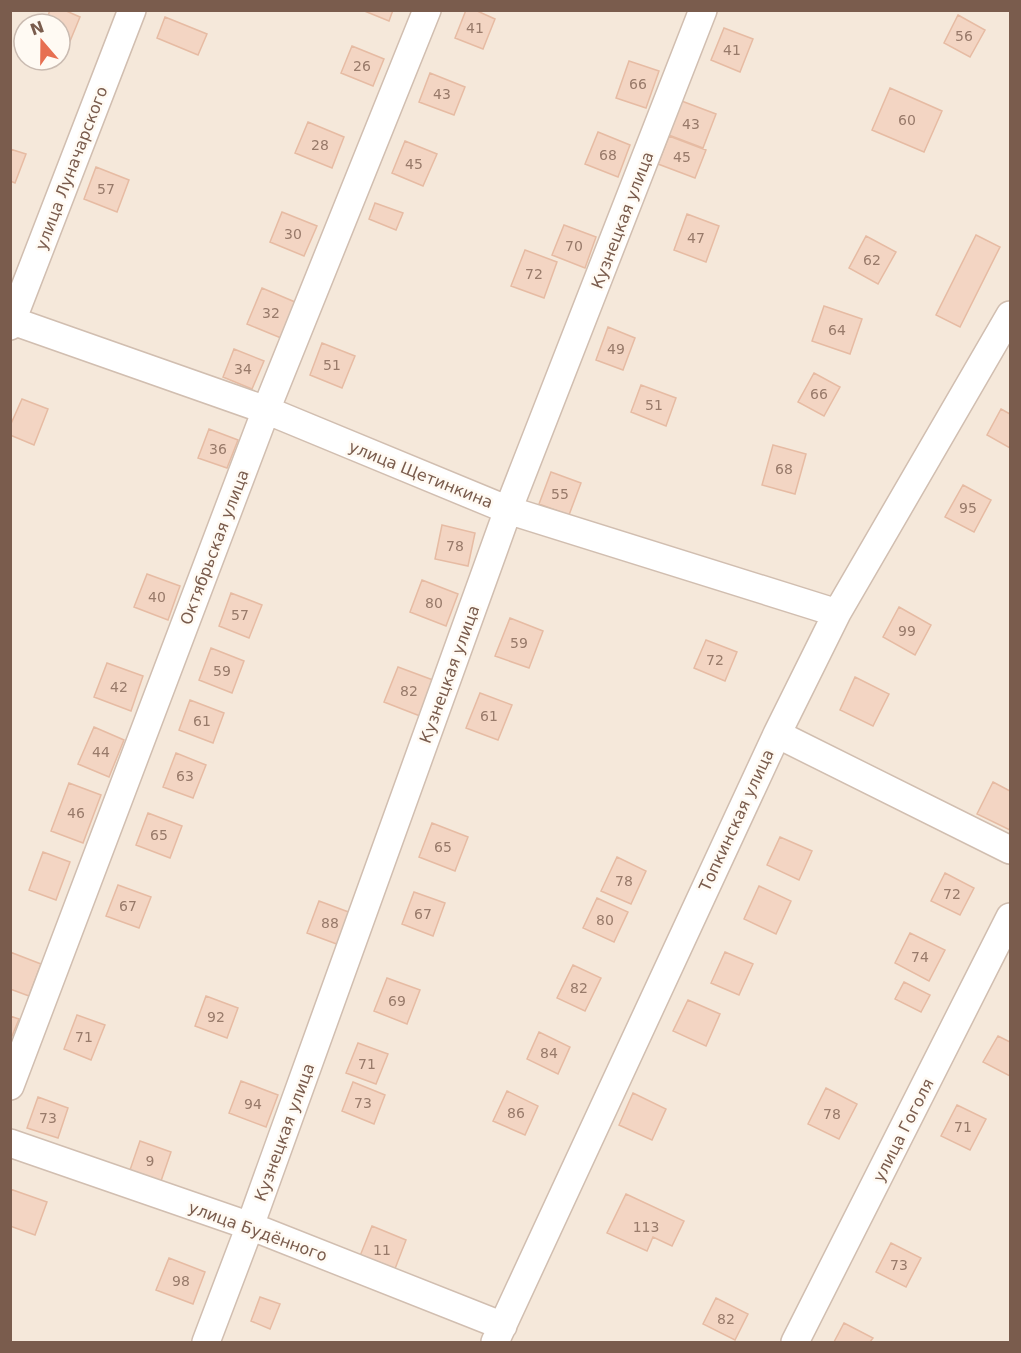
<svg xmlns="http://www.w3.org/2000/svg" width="1021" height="1353" font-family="'DejaVu Sans',sans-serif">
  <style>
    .residential { fill: #f5e8da; fill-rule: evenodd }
    .building { fill: #f3d5c3; stroke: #e6bba3; stroke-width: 1.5 }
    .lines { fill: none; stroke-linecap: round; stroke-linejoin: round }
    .minor-casing { stroke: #d1beb0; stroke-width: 30 }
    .minor { stroke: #fff; stroke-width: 27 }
    .labels { text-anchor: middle; stroke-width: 5; stroke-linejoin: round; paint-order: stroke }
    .number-label { font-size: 14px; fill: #987a6a }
    .street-label { font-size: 16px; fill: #7a5c4d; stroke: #fffaf3 }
  </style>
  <rect width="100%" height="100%" fill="#fdf6ec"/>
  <path class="residential" d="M11,11H1010V1342H11ZM24,24H60V60H24Z"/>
  <path class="building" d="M50,10H64L80,17L68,46L60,43V24H45Z
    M362,10H393L389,21Z
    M466,10H475L495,19L483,49L455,38Z
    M958,15L985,30L970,57L944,43Z
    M165,17L207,34L198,55L157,38Z
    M724,28L753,39L740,72L711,60Z
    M352,46L384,59L373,86L341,73Z
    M629,61L659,71L646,108L616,98Z
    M430,73L465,87L454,115L419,102Z
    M890,88L942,111L924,152L872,130Z
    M679,100L716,114L703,148L666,134Z
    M308,122L344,137L332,168L295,153Z
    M598,132L630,145L618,177L585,164Z
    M669,136L706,150L695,178L658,164Z
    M405,141L437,154L423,186L392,173Z
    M10,149L26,154L15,183L10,181Z
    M96,167L129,180L117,212L84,199Z
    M375,203L403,213L396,230L369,219Z
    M282,212L317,226L304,256L270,242Z
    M687,214L719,226L706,262L674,250Z
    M564,225L596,237L585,268L552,255Z
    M976,235L1000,247L960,327L936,315Z
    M866,236L896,252L878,284L849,268Z
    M525,250L557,262L544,298L511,286Z
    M262,288L295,302L281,338L247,324Z
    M824,306L862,319L850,354L812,341Z
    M608,327L635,338L623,370L596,360Z
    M322,343L355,356L342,388L310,375Z
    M234,349L264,361L252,389L223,377Z
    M814,373L840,387L824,416L798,402Z
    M641,385L676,398L666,426L631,412Z
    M22,399L48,409L34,445L10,435V426Z
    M1001,409L1010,414V448L987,435Z
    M209,429L238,440L227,468L198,458Z
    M773,445L806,454L795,494L762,485Z
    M551,472L581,483L569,515L539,504Z
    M963,485L991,500L974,532L945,517Z
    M442,525L475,533L468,566L435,559Z
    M147,574L180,586L168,620L134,607Z
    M422,580L458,594L446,626L410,612Z
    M231,593L262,605L249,638L219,626Z
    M899,607L931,625L915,655L883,637Z
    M510,618L543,631L529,668L495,656Z
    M706,640L737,652L725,681L694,668Z
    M211,648L244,661L232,693L199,680Z
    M107,663L143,676L131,711L94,697Z
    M398,667L433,680L420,716L384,702Z
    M855,677L889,694L873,726L840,710Z
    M480,693L512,705L498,740L466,728Z
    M190,700L224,713L213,743L179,730Z
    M94,727L124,740L109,777L78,764Z
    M176,753L206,765L193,798L163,787Z
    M993,782L1010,791V830L977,814Z
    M69,783L101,795L83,843L51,831Z
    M148,813L182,826L170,858L136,845Z
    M432,823L468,837L455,871L419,857Z
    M780,837L812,851L799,880L767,865Z
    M43,852L70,862L56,900L29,890Z
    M617,857L646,871L631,904L601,891Z
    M945,873L974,888L960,915L931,901Z
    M118,885L151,897L139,928L106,916Z
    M759,886L791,901L776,934L744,919Z
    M414,892L445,903L433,936L402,924Z
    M597,898L628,912L614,942L583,928Z
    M319,901L354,914L342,946L307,933Z
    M910,933L945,950L929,981L895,963Z
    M10,952L41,964L29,996L10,989Z
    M725,952L753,964L739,995L711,983Z
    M573,965L601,978L585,1011L557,998Z
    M387,978L420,990L407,1024L374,1011Z
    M904,982L930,995L921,1012L895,999Z
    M206,996L238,1008L227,1038L195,1026Z
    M688,1000L720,1014L706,1046L673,1031Z
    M77,1015L105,1025L91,1060L64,1049Z
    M10,1016L19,1019L10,1041Z
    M539,1032L570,1047L558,1074L527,1059Z
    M998,1036L1010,1042V1076L983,1062Z
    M358,1043L388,1054L376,1084L346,1073Z
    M241,1081L278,1095L266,1127L229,1113Z
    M353,1082L385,1095L374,1124L342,1111Z
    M826,1088L857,1104L839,1139L808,1124Z
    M507,1091L538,1106L525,1135L493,1121Z
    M633,1093L666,1109L652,1140L619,1125Z
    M38,1097L68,1108L58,1138L27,1128Z
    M957,1105L986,1119L970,1150L941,1136Z
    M140,1141L171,1152L161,1181L130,1170Z
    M10,1189L47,1202L35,1235L10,1226Z
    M626,1194L684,1221L672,1246L653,1237L647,1251L607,1233Z
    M372,1226L406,1240L393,1274L358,1261Z
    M891,1243L921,1258L906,1287L876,1272Z
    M169,1258L205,1272L193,1304L156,1290Z
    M260,1297L280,1304L270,1329L251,1321Z
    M716,1298L748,1314L735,1340L703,1324Z
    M844,1323L873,1338L870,1342H834Z"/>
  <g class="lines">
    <defs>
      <path id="minor" d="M10,320L266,410L508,510L837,613
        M10,326L132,10
        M777,734L1010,850
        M10,1086L266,410L427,10
        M10,1143L250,1226L503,1326
        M206,1342L250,1226L508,510L703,10
        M495,1342L777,734L837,613L1010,315
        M795,1342L1010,917"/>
    </defs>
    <use href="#minor" class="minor-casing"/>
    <use href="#minor" class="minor"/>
  </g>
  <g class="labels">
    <g class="number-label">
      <text x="475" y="33">41</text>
      <text x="964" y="41">56</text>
      <text x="732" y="55">41</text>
      <text x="362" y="71">26</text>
      <text x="638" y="89">66</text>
      <text x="442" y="99">43</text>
      <text x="907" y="125">60</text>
      <text x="691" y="129">43</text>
      <text x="320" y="150">28</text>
      <text x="608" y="160">68</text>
      <text x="682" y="162">45</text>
      <text x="414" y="169">45</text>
      <text x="106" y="194">57</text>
      <text x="293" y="239">30</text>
      <text x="696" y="243">47</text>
      <text x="574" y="251">70</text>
      <text x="872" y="265">62</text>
      <text x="534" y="279">72</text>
      <text x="271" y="318">32</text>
      <text x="837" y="335">64</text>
      <text x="616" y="354">49</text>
      <text x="332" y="370">51</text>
      <text x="243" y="374">34</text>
      <text x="819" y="399">66</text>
      <text x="654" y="410">51</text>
      <text x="218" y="454">36</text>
      <text x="784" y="474">68</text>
      <text x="560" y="499">55</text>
      <text x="968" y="513">95</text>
      <text x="455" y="551">78</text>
      <text x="157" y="602">40</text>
      <text x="434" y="608">80</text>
      <text x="240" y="620">57</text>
      <text x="907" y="636">99</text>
      <text x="519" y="648">59</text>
      <text x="715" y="665">72</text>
      <text x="222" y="676">59</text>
      <text x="119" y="692">42</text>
      <text x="409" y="696">82</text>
      <text x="489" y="721">61</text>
      <text x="202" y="726">61</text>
      <text x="101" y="757">44</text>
      <text x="185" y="781">63</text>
      <text x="76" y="818">46</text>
      <text x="159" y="840">65</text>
      <text x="443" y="852">65</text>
      <text x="624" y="886">78</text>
      <text x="952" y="899">72</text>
      <text x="128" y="911">67</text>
      <text x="423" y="919">67</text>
      <text x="605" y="925">80</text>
      <text x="330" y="928">88</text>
      <text x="920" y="962">74</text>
      <text x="579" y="993">82</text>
      <text x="397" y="1006">69</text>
      <text x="216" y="1022">92</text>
      <text x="84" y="1042">71</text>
      <text x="549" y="1058">84</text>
      <text x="367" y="1069">71</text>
      <text x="363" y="1108">73</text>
      <text x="253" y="1109">94</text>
      <text x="516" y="1118">86</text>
      <text x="832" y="1119">78</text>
      <text x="48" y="1123">73</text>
      <text x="963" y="1132">71</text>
      <text x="150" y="1166">9</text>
      <text x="646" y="1232">113</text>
      <text x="382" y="1255">11</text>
      <text x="899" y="1270">73</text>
      <text x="181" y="1286">98</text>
      <text x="726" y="1324">82</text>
    </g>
    <g class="street-label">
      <text transform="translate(71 168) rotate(-69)" y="6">улица Луначарского</text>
      <text transform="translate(622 220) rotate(-69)" y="6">Кузнецкая улица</text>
      <text transform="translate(421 474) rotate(22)" y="6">улица Щетинкина</text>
      <text transform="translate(214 547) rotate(-69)" y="6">Октябрьская улица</text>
      <text transform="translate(449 674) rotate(-70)" y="6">Кузнецкая улица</text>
      <text transform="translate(736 820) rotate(-65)" y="6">Топкинская улица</text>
      <text transform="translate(903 1130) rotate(-63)" y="6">улица Гоголя</text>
      <text transform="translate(284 1132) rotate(-70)" y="6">Кузнецкая улица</text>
      <text transform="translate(258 1231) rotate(20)" y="6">улица Будённого</text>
    </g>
  </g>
  <rect width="1021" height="1353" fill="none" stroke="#7a5c4d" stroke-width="24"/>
  <g transform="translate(42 42) rotate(340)"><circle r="28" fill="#fffaf3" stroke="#cabbb1" stroke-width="1.5"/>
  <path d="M0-4.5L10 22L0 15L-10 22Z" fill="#e76f51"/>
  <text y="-9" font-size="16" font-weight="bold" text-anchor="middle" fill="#7a5c4d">N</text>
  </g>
</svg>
